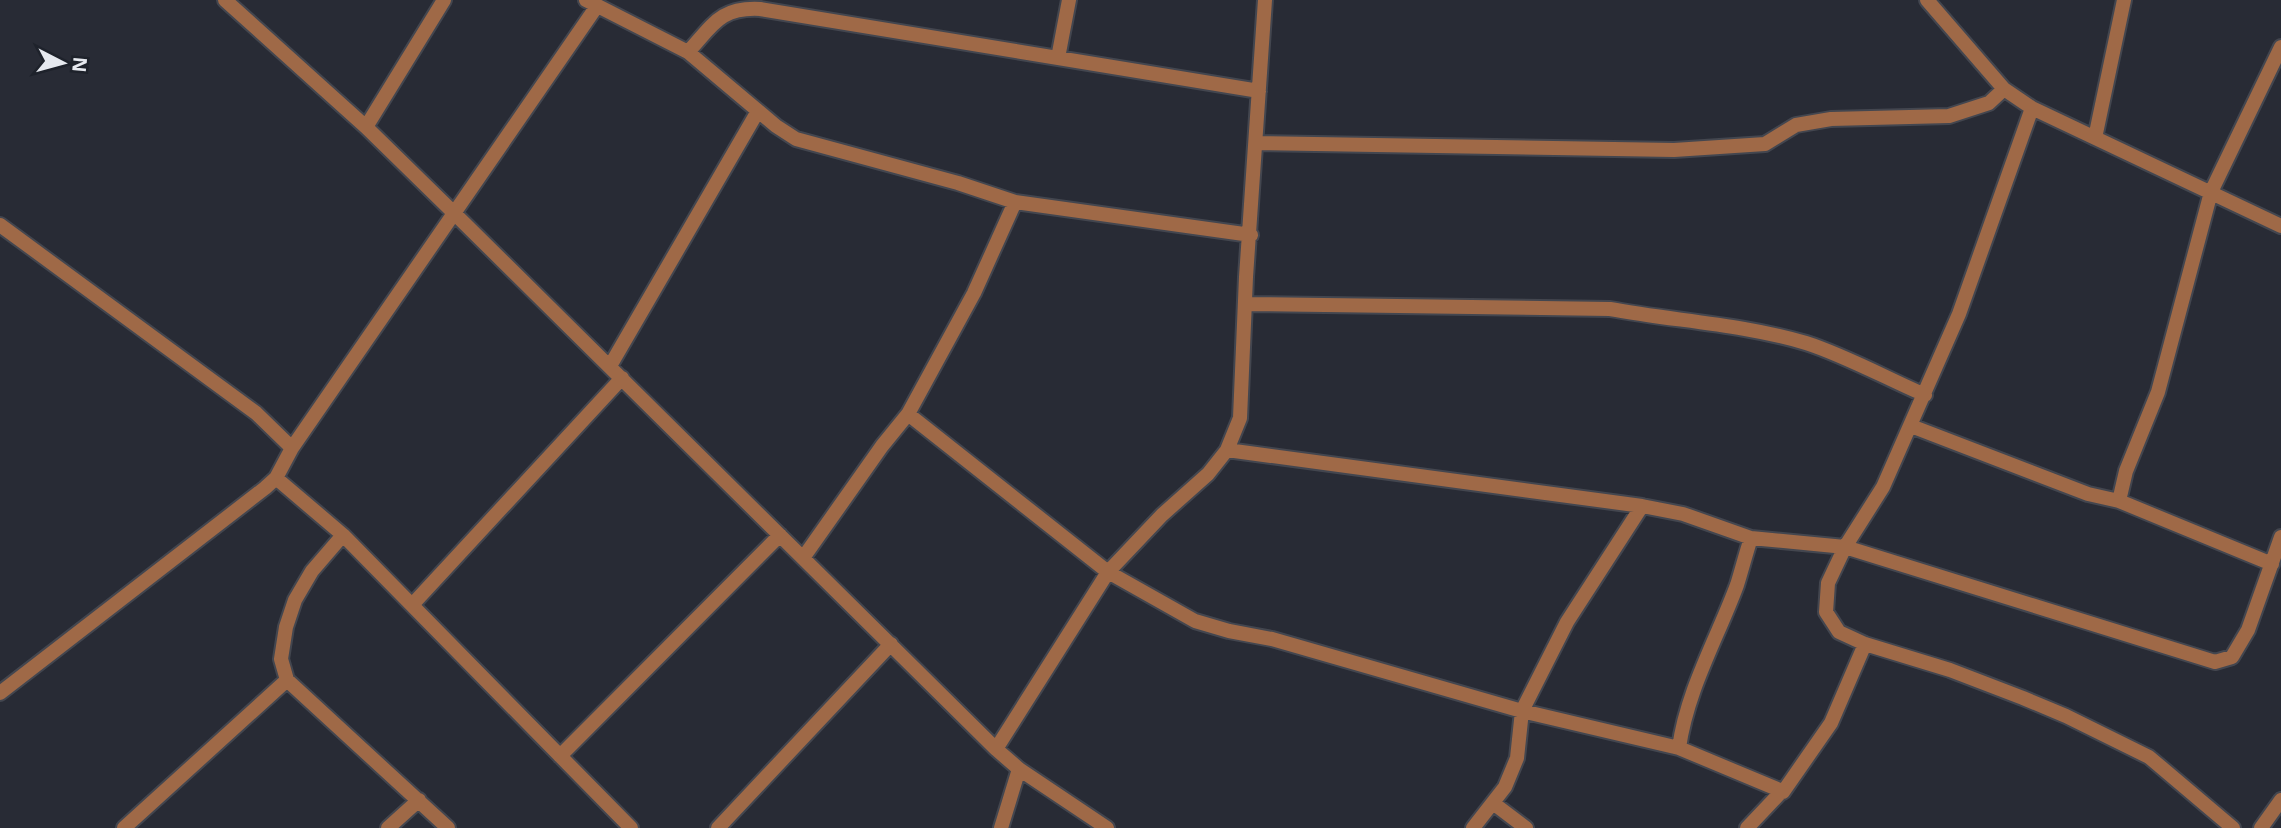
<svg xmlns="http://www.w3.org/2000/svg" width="2281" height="828" font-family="'Open Sans',sans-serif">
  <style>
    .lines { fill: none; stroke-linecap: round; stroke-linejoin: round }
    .street-casing { stroke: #43464f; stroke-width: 18 }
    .street { stroke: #9f6947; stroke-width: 14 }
  </style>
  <rect width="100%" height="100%" fill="#282b35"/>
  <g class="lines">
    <defs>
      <path id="street" d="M225,0L366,127L455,214L996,749L1019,769L1107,828
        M586,0L688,52L776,126L796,139L958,183L1015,202L1251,235
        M1927,0L2004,89L2032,108L2281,226
        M688,52C713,25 720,7 760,9L1259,91
        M1058,58L1069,0
        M2032,108L1959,314L1883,487L1845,547L1828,583L1826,612L1839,632L1865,644L1950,670L2023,698L2066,716L2149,757L2233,828
        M366,127L444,0
        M2095,138L2124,0
        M1256,143L1674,150L1765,144L1796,125L1831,119L1949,116L1989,103L2004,89
        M0,225L256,413L292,448L276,478L265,488L0,693
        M1245,304L1610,309C1675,321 1742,324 1806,343C1844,355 1888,379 1925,395
        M610,366L758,111
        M908,414L1108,572L1195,621L1229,631L1272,639L1522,711L1679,748L1782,791
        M1911,426L2088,494L2119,501L2272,564
        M292,448L597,6
        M1227,450L1642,506L1683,514L1751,538L1845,547L2215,662L2232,657L2248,630L2281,537
        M276,478L343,535L631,828
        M2119,501L2126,471L2158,392L2211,192L2281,47
        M343,535L312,571L295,600L286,627L281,659L287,680L448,828
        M803,558L882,446L908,414L974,293L1015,202
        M412,605L622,378
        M1679,748C1687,690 1717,639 1737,585C1742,569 1746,553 1751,538
        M996,749L1108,572L1162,515L1208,474L1227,450L1240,418L1246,277L1265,0
        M560,756L780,535
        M1493,803L1526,828
        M124,828L287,680
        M388,828L419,800
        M718,828L891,644
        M1001,828L1019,769
        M1473,828L1505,787L1517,758L1522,711L1567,622L1642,506
        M1747,828L1782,791L1783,792L1831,723L1865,644
        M2261,828L2281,800"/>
    </defs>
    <use href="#street" class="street-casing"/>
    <use href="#street" class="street"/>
  </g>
  <g transform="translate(63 63) rotate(96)" stroke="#1e222b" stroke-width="5" paint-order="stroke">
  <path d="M0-5L12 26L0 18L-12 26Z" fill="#e6e9ef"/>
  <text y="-10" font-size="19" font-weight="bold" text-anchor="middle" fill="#e6e9ef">N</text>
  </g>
</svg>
